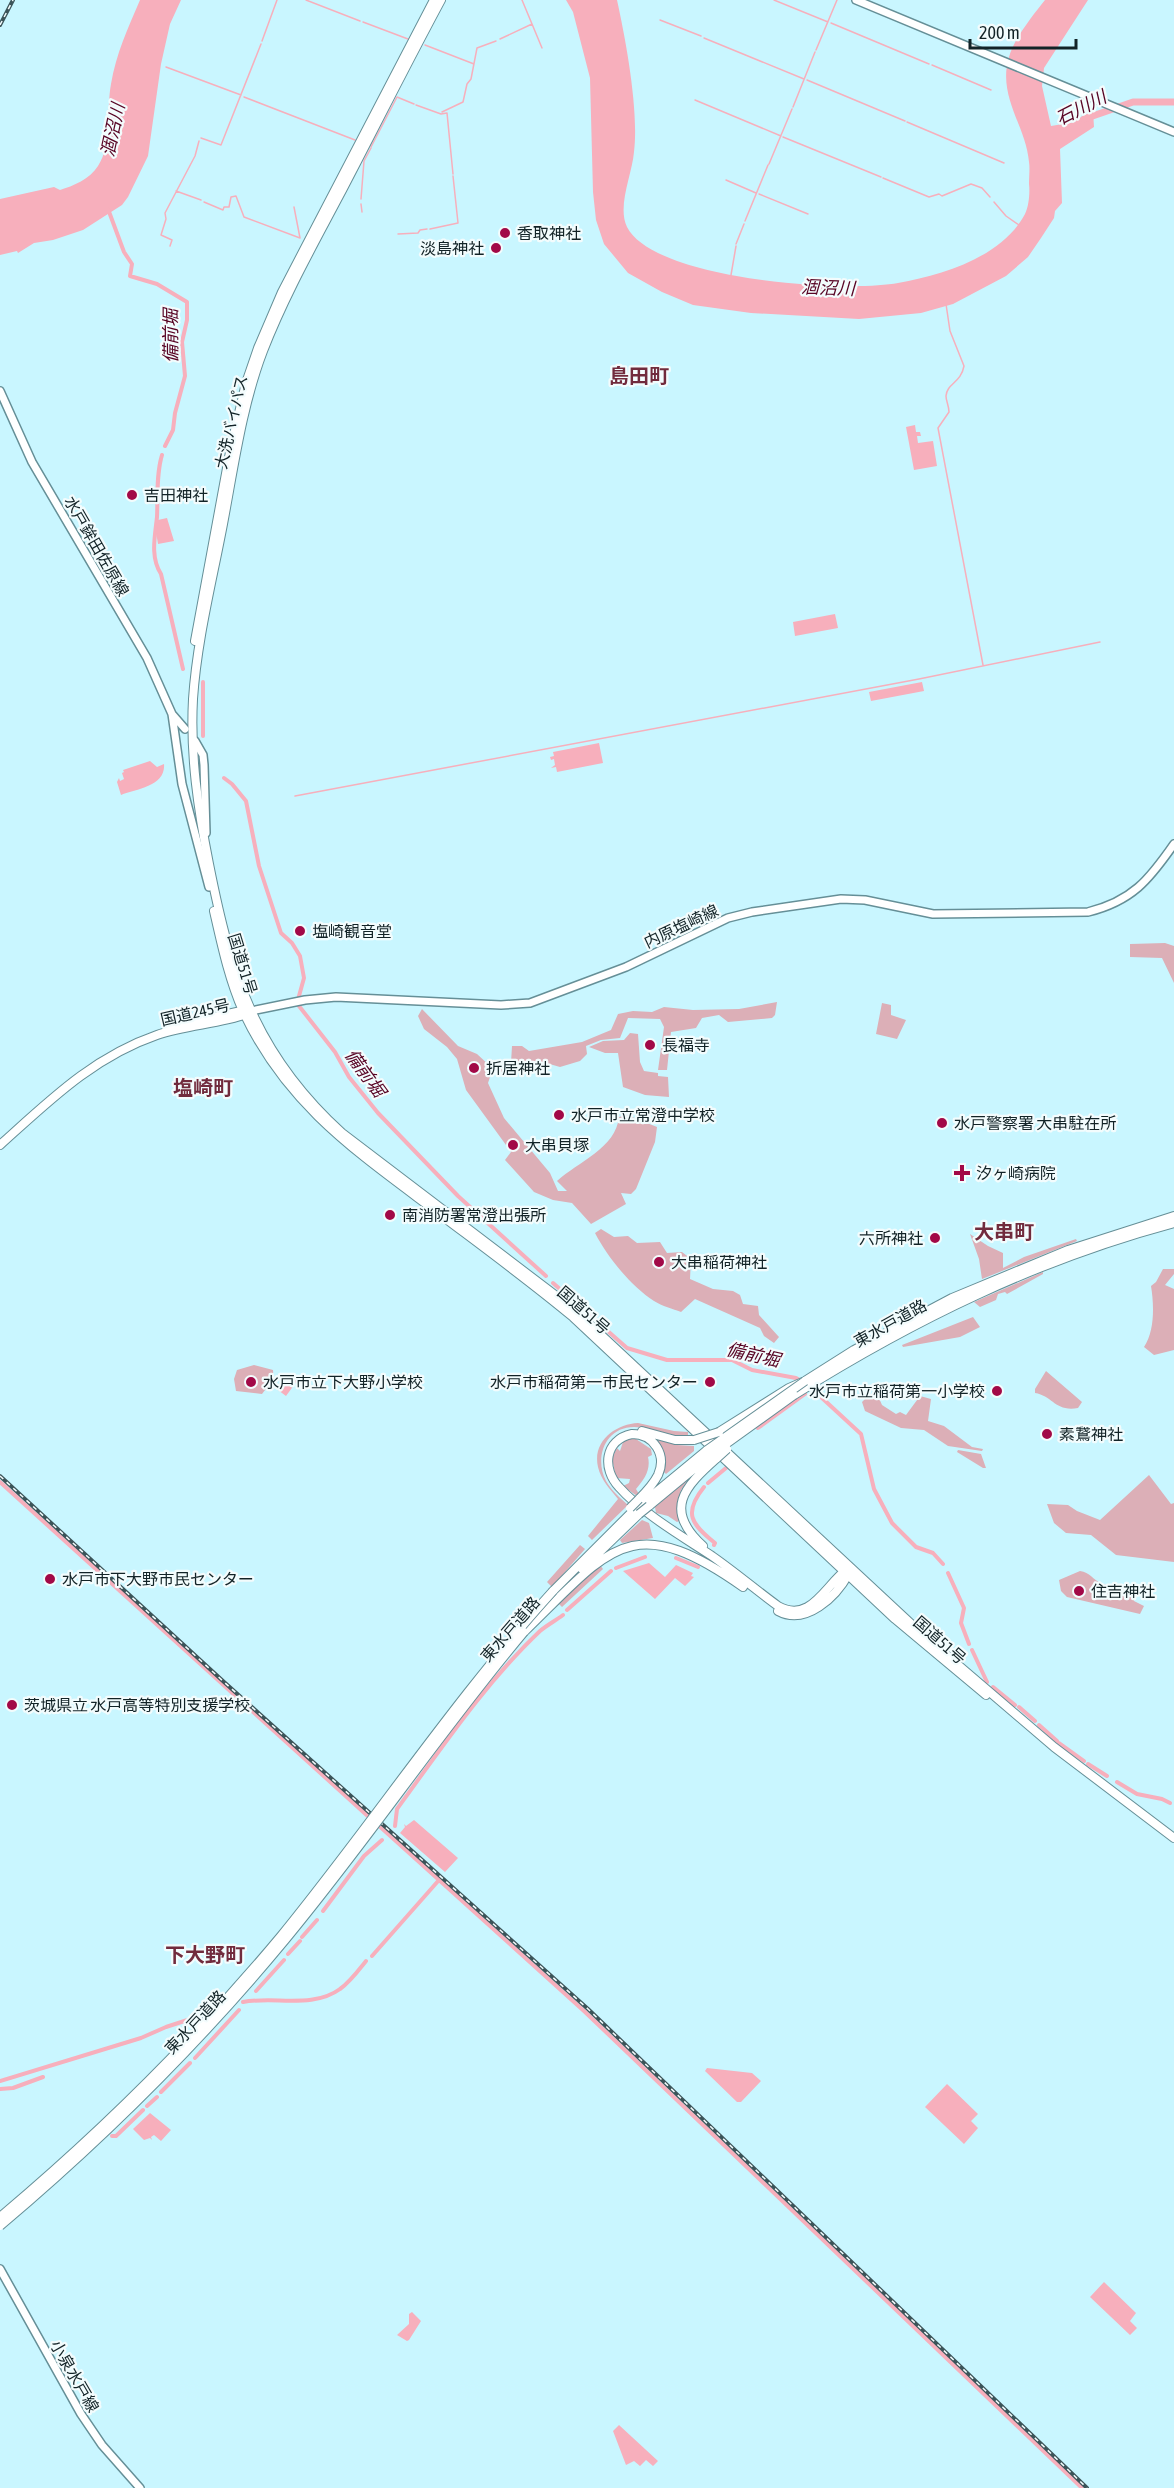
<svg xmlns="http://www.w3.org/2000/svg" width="1174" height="2488" font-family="'Asap Condensed','Noto Sans JP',sans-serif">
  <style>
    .green { fill: #dcafb7 }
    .water { fill: #f7afbc }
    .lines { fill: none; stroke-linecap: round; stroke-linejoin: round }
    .stream { stroke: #f7afbc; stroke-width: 1.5 }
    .canal { stroke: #f7afbc; stroke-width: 4 }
    .river { stroke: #f7afbc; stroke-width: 7 }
    .major-casing { stroke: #658f97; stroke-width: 10 }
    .highway-casing { stroke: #658f97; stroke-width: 10 }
    .major { stroke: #fff; stroke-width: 7 }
    .highway { stroke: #fff; stroke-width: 8 }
    .rail-casing { stroke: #3c5459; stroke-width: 4 }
    .rail { stroke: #f3fcfd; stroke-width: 1.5; stroke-dasharray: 4.5; stroke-linecap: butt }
    .highway-bridge-casing { stroke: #658f97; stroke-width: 10; stroke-linecap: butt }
    .highway-bridge { stroke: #fff; stroke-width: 8 }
    .poi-dot { fill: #a20947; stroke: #f3fcfd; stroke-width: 2 }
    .labels { text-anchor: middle; stroke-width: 4.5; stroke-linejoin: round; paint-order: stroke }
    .poi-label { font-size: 16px; fill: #122327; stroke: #f3fcfd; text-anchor: start }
    .street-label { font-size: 16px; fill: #122327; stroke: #f3fcfd }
    .water-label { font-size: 18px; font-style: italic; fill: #570323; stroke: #f3fcfd }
    .quarter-label { font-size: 20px; font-weight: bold; fill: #712b3d; stroke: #f3fcfd }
  </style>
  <rect width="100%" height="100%" fill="#c9f6ff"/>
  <path class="green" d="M1165,943L1174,946V983L1162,958L1130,957V944Z
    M777,1002L775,1015L772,1018L728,1022L719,1015L702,1018L696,1028L671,1032L667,1070H658L664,1027L660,1019L628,1018L620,1038L601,1040L586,1046L587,1054L580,1061L560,1067L546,1063L491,1074L488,1083L504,1118L550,1173L558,1191H567L557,1181C578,1162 616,1148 619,1117L627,1115L657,1127L655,1142L636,1189L631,1194L621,1193L626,1204L591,1224L572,1203L553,1200L534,1192L505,1160L511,1152L466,1090L457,1059L447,1047L424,1029L418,1016L422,1009L458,1046L477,1054L490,1066L511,1063L512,1046H522L529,1051L582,1042L611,1030L618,1014L633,1011L652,1012L664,1007L693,1010L739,1009Z
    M882,1003L891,1005V1015L906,1020L897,1039L876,1034Z
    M630,1033L638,1034L640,1062L644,1071L658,1073V1076L668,1077L669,1097L645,1095L623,1087L618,1053H605L589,1047L603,1041L624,1040Z
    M601,1229L614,1237L628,1236L637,1243L660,1242L667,1253L682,1252L691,1259L690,1279L713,1289L733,1291L740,1295L743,1304L758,1306L759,1315L779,1337L774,1343L764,1336L760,1328L695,1299L681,1312C673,1309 662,1306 654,1301C631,1286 608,1258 595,1233Z
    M970,1234L988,1246L1003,1253V1268L1024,1257L1076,1239L1077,1241L982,1279L979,1259Z
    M1163,1269H1174V1274L1165,1285L1174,1289V1350L1154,1355L1144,1347C1155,1331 1154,1304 1151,1286L1156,1282Z
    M1043,1272V1274L1007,1294L1005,1292L998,1294L996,1300L980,1307L974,1302Z
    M973,1317L980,1327L960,1337L903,1347L902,1345Z
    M254,1365L273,1370C274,1383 269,1385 262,1394L236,1391L234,1379L237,1370Z
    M1046,1371L1082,1402L1078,1408C1055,1412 1053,1396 1035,1393V1389Z
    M868,1396H878L882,1405L896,1414L900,1412L906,1415L920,1396L931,1399L928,1421L944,1426L972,1447L983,1449L982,1451L948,1446L924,1430L901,1428L865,1411L862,1402Z
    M638,1423L674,1431L688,1432V1438C670,1437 652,1427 634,1427C605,1427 594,1458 606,1481C611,1490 620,1498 628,1505L592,1540L588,1536L618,1499C610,1489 601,1480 598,1467C592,1441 616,1424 638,1423Z
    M629,1439H636L651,1449L652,1455L648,1457C651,1470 644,1480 636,1489L639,1494L637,1496L623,1486L629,1483L630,1479L616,1478L612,1458L617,1448L620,1451L623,1442Z
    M659,1439L677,1445L694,1446V1451L666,1474L663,1471L665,1457L657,1441Z
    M958,1450L981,1454L986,1468H983L957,1452Z
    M691,1475L681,1490L678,1502L679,1521L677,1522L668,1516L656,1513L655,1507Z
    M1149,1475L1171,1504L1174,1503V1562L1116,1555L1091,1535L1066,1533L1054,1523L1047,1504L1068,1505L1077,1511L1100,1520Z
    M642,1520L649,1523L653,1538L622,1543L620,1540Z
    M580,1545L585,1549L552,1587L547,1582Z
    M600,1565L603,1569L562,1607L558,1603Z
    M1080,1571C1090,1572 1093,1580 1101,1583C1112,1588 1126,1586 1137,1584L1134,1601L1144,1606L1140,1614L1067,1597L1061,1591L1059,1580Z"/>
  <path class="water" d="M140,0H181L170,24L161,64L148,156L128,197L122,205L83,230L53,240L34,243L18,253L17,251L0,255V199L54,187L60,190C73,186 90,179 98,166C113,143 106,110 111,84C116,54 128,28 140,0Z
    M566,0H617C626,41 639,111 634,152C632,175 617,206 627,227C654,280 845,293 898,283C943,275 1002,257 1025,214C1029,206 1030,192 1029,184C1029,177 1030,168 1029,162C1026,126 997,96 1009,57C1014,39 1033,15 1045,0H1088L1044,68L1042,86L1051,126L1075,122L1077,119L1093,111L1094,127L1060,149L1062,203L1055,211L1054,218L1041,238L1028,257L1006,276L953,304L921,313L859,319L751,313L693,305L662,292L628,273L604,244L596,220L593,192L590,78L573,12Z
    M915,425L916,432H920L921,436H917L918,443L933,441L937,466L914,470L906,427Z
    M167,518L174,541L158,544L156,532L158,520Z
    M835,614L838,628L795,636L793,622Z
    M922,682L924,691L871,701L869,692Z
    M599,743L603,763L557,772L556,767L551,768L555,765L554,759L551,760L550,757L554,756L553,752Z
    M150,761L157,767L164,764C166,786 137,789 121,795L117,782L119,778L120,781L124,779L122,773L124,772L123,770Z
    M289,1376L297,1381L286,1396L278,1390Z
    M649,1563L665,1577L676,1565L693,1573L691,1576L694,1577L685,1586L675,1578L655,1599L623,1571Z
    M414,1820L458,1858L445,1872L400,1833L405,1827L404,1824L406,1826Z
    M707,2068L752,2073L761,2081L741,2102H737L705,2071Z
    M947,2084L978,2114L971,2121L978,2128L964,2144L925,2107Z
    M150,2113L171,2130L161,2141L154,2135L151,2137L152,2140L150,2138L144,2140L133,2129Z
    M1104,2282L1136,2313L1130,2321L1137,2328L1130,2335L1090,2297Z
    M412,2312L421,2321L409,2340L407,2341L397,2335L409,2324V2314Z
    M619,2425L658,2461L653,2466L646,2460L640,2466L634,2461L626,2465L613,2431Z"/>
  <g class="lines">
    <path class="stream" d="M306,0L360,21
      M522,0L542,48
      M774,0L828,22
      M660,20L701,36
      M363,22L408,39
      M831,23L929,64
      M704,38L804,79
      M500,39L532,24
      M262,41L277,0
      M425,45L474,64
      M816,50L837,0
      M932,65L991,90
      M166,67L241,95
      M807,80L905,121
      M244,97L355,140
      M695,100L781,136
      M416,105L441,114L447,113L453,174
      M793,107L815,52
      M442,112L463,102L467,84L471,79L477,48L496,41
      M907,122L1004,163
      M783,137L881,177
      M201,138L221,145L261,44
      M371,147L397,97L414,104
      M769,164L792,109
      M883,178L929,197L939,194L942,196L971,184L982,188L990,197
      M726,180L756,193
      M176,191L201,200
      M759,194L808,214
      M361,199L364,161L371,148
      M204,202L223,210L224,207H229L231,197L236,196L244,217L300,238L294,207
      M994,202L1006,216L1019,225
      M361,204L362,212
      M745,221L768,165
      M430,229L458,223L453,176
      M398,234L418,233L420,230L427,229
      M736,244L744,224
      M170,246L172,240L161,235L166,219L165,213L195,156L199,141
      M731,275L736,246
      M946,304L950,331L964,366C961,383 947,383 946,396C946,401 949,406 949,412L938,428L983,665
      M295,796L919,679L1100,642"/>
    <path class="canal" d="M108,209L124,252L132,264L130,276L157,284L187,302V320L182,342L185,376L175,413L173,430L165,446
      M162,455C156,475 158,497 157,517C155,536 150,557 161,574L183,669
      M203,682V736
      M224,778L232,784L246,801L259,866L281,933L292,943L300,956L304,978L299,996
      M299,1006L335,1052L349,1077L378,1113L458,1196L546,1276
      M553,1283L627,1348L667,1360H732L752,1370L796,1378L803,1382
      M809,1386L861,1434L874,1489L892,1523L916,1547L933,1553L943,1564
      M758,1428L805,1394
      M0,1482L371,1819
      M708,1483L726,1468
      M704,1487C683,1513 691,1524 715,1543L714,1545
      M676,1558L698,1567
      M616,1568L645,1557
      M948,1573L964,1608L961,1623L969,1644
      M567,1610L611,1571
      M972,1650L987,1682
      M993,1687L1015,1705
      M1019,1707L1035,1721
      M1039,1725L1057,1741
      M1059,1743L1084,1761
      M1088,1764L1107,1776
      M1117,1782L1137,1794L1162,1799L1170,1803
      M377,1824L584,2011L1082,2488
      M395,1826L397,1809C441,1749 485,1683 540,1631C547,1625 555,1621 563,1615
      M323,1911L364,1856L382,1840
      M302,1937L317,1920
      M288,1954L300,1941
      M372,1956L439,1880
      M256,1991L284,1960
      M243,2002C274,1996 313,2009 340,1989C350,1982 358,1971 366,1961
      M195,2058L239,2010
      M0,2081L141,2038L166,2027L212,2012
      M0,2089L13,2088L43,2077
      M161,2092L190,2063
      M147,2106L157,2097
      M112,2136H116L143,2110"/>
    <path class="river" d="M1084,119L1133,102H1174"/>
    <defs>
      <path id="major" d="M856,0L1174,132
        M0,391L32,462L147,658L172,714L182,784L209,887
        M172,714L185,729
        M195,741L203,755L204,765L206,833
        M251,1011L305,1000L336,997L501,1005L530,1003L626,967L728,918L752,912L841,899L865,900L933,914L1088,912C1132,901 1149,880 1174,844
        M0,2269L81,2414L102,2445L140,2488"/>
      <path id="highway" d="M441,0C406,65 373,131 339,196C312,247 284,297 263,351C242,406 234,466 223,524C212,582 197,640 193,699C190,755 198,809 209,864C231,975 255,1054 342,1133L572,1308L923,1635L1054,1747L1174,1838
        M195,641L230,452L246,383L258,348L282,292L434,0
        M214,911C222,946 229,979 243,1011C284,1100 350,1147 425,1203C475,1241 525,1277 573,1317L895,1619L986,1695
        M167,1027L246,1010
        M0,1145C49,1101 93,1057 157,1035C186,1025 218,1024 247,1014
        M794,1395C914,1320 1036,1260 1174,1223
        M642,1431L675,1440H694
        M719,1432L789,1388L805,1381L854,1350L952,1298L1068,1250L1174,1216
        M639,1499C646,1492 653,1485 658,1475C667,1455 654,1434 632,1434C604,1440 602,1469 619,1487C642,1513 683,1537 712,1556C735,1572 756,1590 778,1606C810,1624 825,1586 846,1570
        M644,1502L707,1450
        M649,1506L712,1454
        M703,1546C663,1510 684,1487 717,1458
        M582,1569L639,1514
        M553,1591L634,1510
        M778,1611C806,1626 836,1597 849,1573
        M524,1632C609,1550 630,1507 743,1587"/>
    </defs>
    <use href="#major" class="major-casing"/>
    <use href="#highway" class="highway-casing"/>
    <use href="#major" class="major"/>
    <use href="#highway" class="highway"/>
    <defs>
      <path id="rail" d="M0,25L13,0
        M0,1476L224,1682L588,2009L1087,2488"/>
    </defs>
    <use href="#rail" class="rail-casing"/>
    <use href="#rail" class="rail"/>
    <defs>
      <path id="highway-bridge" d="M694,1440L719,1432
        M707,1450L805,1381
        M712,1454L794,1395
        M717,1458L727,1449
        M630,1508L639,1499
        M639,1514L649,1506
        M0,2217C101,2132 196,2038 281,1936C374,1822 454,1700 553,1591
        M0,2226C103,2139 199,2044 285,1940C368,1840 440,1732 524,1632"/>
    </defs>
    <use href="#highway-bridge" class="highway-bridge-casing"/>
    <use href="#highway-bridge" class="highway-bridge"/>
  </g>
  <g class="poi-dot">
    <circle cx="505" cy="233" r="6"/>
    <circle cx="496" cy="248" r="6"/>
    <circle cx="132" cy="495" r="6"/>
    <circle cx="300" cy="931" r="6"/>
    <circle cx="650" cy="1045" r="6"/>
    <circle cx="474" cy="1068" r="6"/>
    <circle cx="559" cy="1115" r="6"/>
    <circle cx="942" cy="1123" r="6"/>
    <circle cx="513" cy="1145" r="6"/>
    <path d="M959 1164h6v6h6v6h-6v6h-6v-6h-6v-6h6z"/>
    <circle cx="390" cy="1215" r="6"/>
    <circle cx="935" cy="1238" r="6"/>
    <circle cx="659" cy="1262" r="6"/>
    <circle cx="251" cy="1382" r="6"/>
    <circle cx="710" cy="1382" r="6"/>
    <circle cx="997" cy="1391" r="6"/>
    <circle cx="1047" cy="1434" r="6"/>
    <circle cx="50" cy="1579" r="6"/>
    <circle cx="1079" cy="1591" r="6"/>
    <circle cx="12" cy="1705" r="6"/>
  </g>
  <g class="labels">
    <g class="poi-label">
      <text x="517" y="239">香取神社</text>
      <text x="484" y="254" text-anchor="end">淡島神社</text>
      <text x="144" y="501">吉田神社</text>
      <text x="312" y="937">塩崎観音堂</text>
      <text x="662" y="1051">長福寺</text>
      <text x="486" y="1074">折居神社</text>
      <text x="571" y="1121">水戸市立常澄中学校</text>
      <text x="954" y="1129">水戸警察署 大串駐在所</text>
      <text x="525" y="1151">大串貝塚</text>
      <text x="976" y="1179">汐ヶ崎病院</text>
      <text x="402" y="1221">南消防署常澄出張所</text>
      <text x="923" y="1244" text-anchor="end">六所神社</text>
      <text x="671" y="1268">大串稲荷神社</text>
      <text x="263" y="1388">水戸市立下大野小学校</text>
      <text x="698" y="1388" text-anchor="end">水戸市稲荷第一市民センター</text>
      <text x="985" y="1397" text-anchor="end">水戸市立稲荷第一小学校</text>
      <text x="1059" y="1440">素鵞神社</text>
      <text x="62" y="1585">水戸市下大野市民センター</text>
      <text x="1091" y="1597">住吉神社</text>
      <text x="24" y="1711">茨城県立 水戸高等特別支援学校</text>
    </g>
    <g class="street-label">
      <text transform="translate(231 422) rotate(-77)" y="6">大洗バイパス</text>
      <text transform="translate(97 546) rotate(60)" y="6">水戸鉾田佐原線</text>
      <text transform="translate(681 926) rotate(-25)" y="6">内原塩崎線</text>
      <text transform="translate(243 964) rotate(73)" y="6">国道51号</text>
      <text transform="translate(195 1012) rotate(-13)" y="6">国道245号</text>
      <text transform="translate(584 1310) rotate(41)" y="6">国道51号</text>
      <text transform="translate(890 1323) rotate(-29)" y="6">東水戸道路</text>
      <text transform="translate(510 1629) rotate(-49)" y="6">東水戸道路</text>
      <text transform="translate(940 1640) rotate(41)" y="6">国道51号</text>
      <text transform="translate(195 2022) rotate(-47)" y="6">東水戸道路</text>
      <text transform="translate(75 2376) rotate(60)" y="6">小泉水戸線</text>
    </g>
    <g class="water-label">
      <text transform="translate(1081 108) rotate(-27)" y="6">石川川</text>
      <text transform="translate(113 130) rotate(-78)" y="6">涸沼川</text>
      <text transform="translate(828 288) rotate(2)" y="6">涸沼川</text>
      <text transform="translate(171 336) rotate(-90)" y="6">備前堀</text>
      <text transform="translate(365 1073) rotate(54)" y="6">備前堀</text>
      <text transform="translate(753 1355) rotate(13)" y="6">備前堀</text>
    </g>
    <g class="quarter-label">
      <text x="639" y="383">島田町</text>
      <text x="203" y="1095">塩崎町</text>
      <text x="1004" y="1239">大串町</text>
      <text x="205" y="1962">下大野町</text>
    </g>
  </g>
  <path d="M970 39v9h106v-9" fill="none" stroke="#122327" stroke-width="3"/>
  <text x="979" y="39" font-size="18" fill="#122327" stroke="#f3fcfd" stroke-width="4.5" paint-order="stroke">200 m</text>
</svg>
